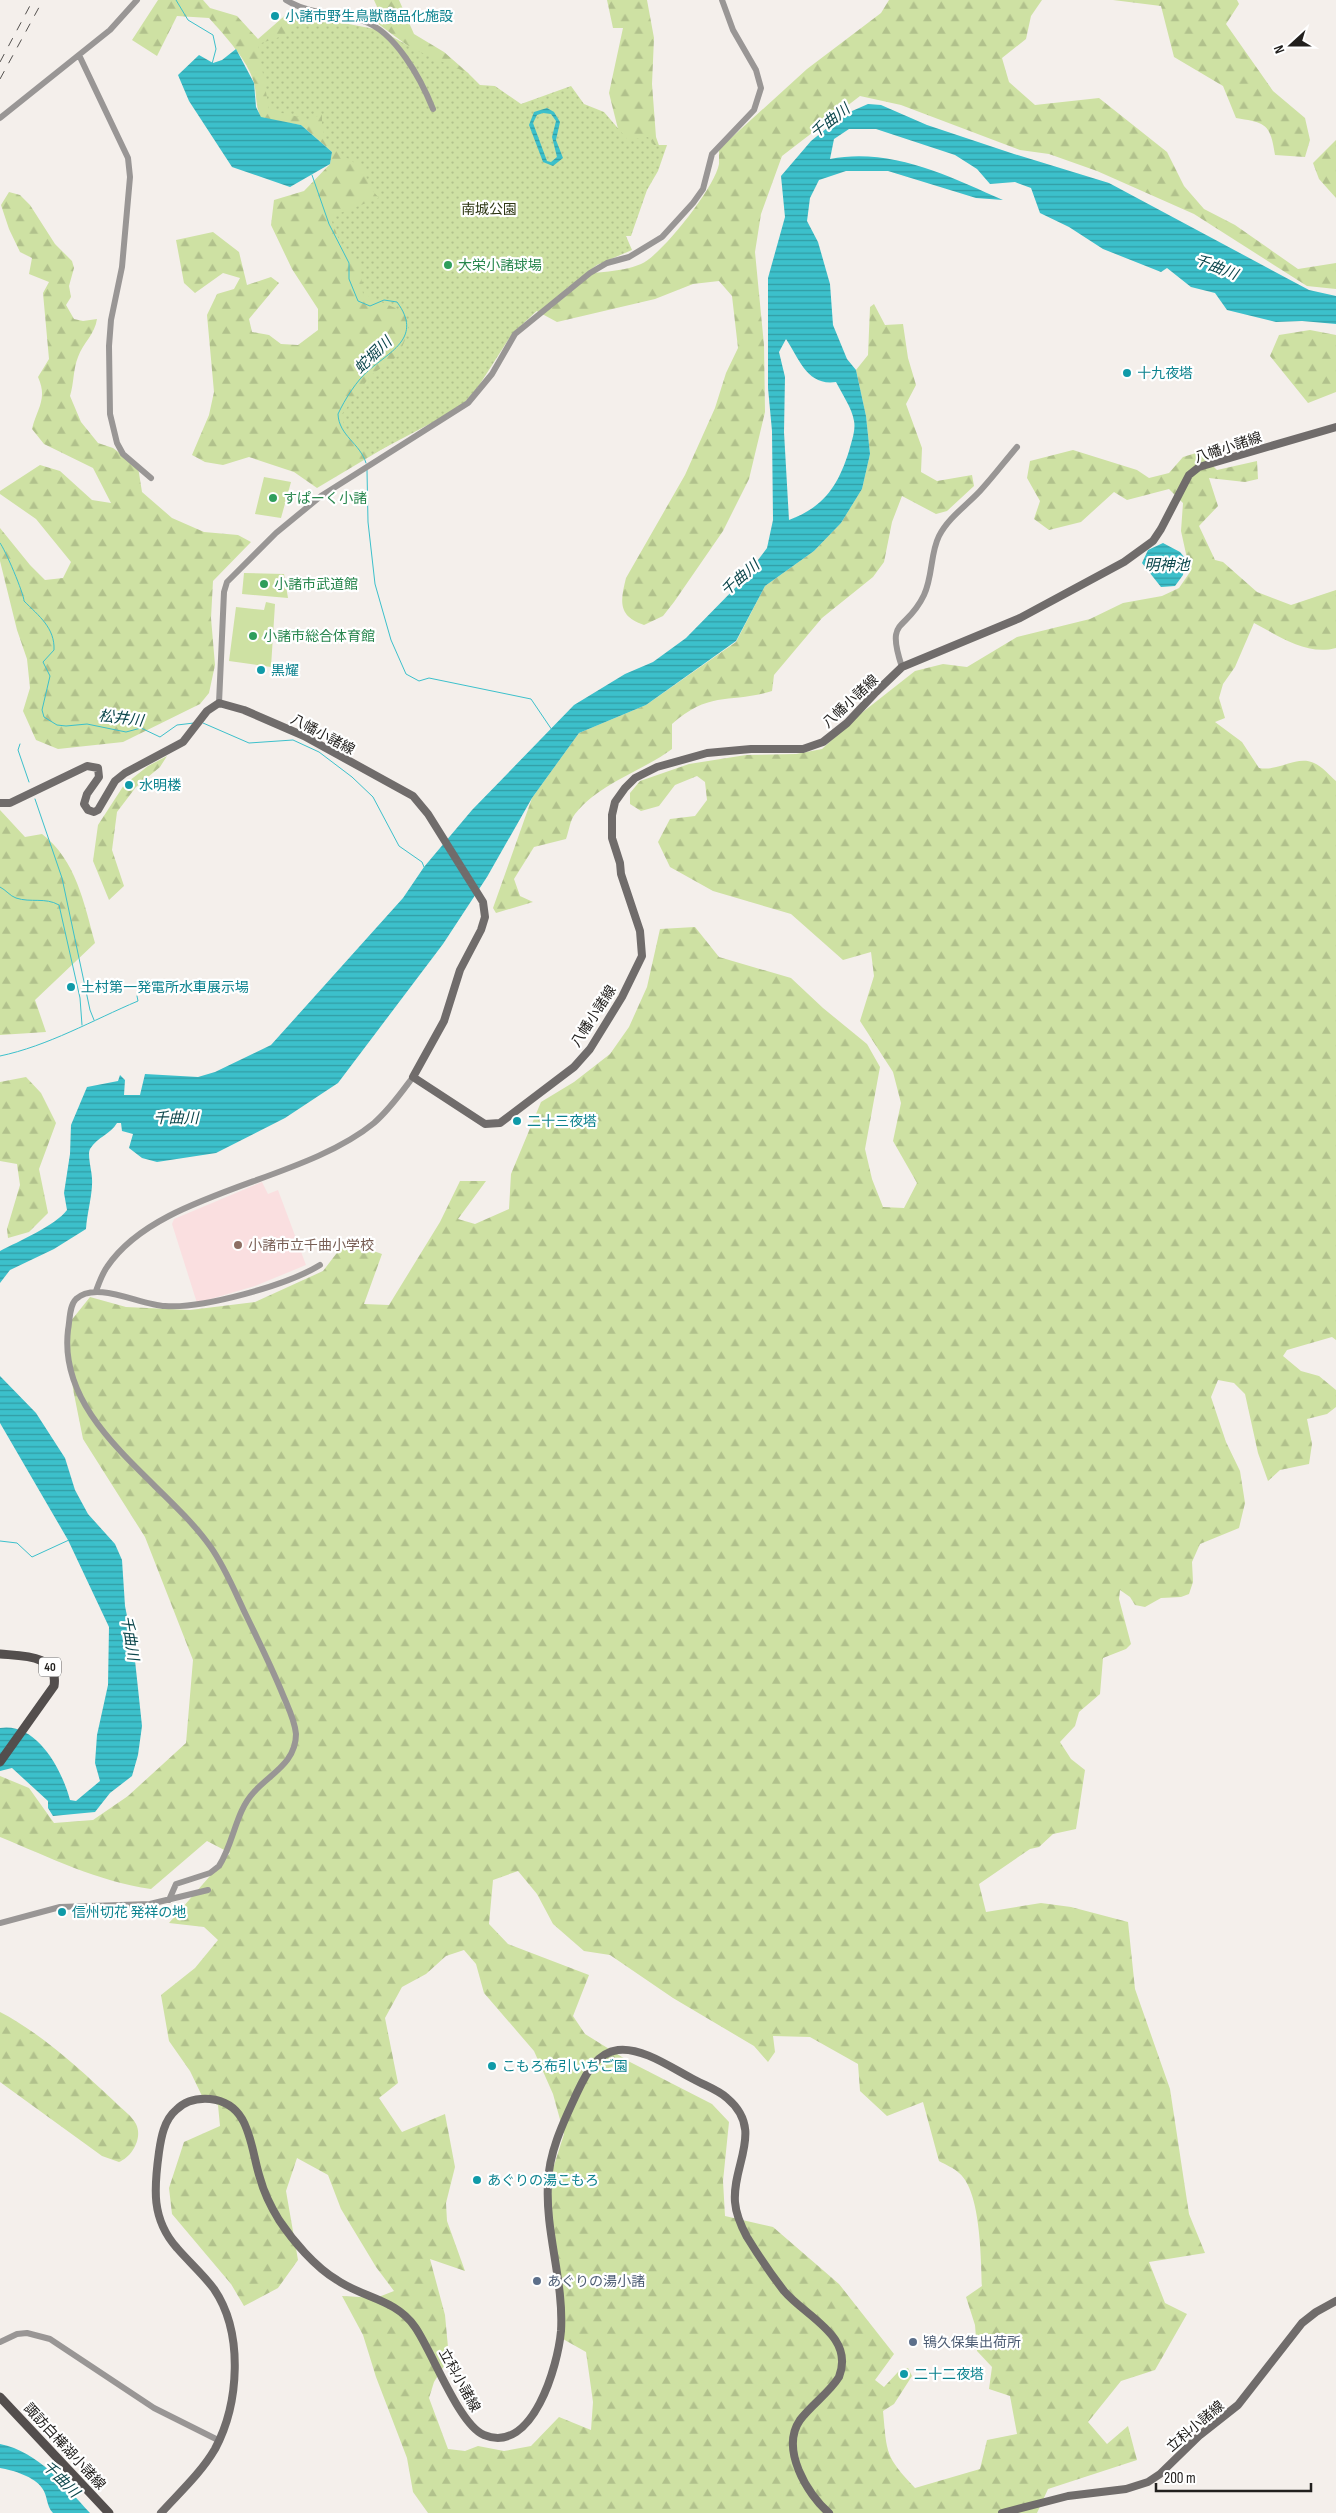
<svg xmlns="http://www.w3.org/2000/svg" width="1336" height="2513" font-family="'Sofia Sans Condensed','Noto Sans JP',sans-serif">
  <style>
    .education { fill: #fadfe0 }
    .grass { fill: #cee1a3 }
    .forest { fill: url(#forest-firs); fill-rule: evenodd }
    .park { fill: url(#park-dots) }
    .water { fill: url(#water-rules); fill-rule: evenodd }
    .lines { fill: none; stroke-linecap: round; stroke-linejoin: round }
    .stream { stroke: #3cc0cb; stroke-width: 1 }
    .tertiary { stroke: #999695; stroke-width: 6 }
    .secondary { stroke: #706c6b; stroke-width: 8 }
    .primary { stroke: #534e4d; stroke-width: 9 }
    .rail { stroke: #54514f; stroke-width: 1; stroke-dasharray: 9 9; stroke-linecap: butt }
    .culture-dot { fill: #0f9aa8; stroke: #fff; stroke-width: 2 }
    .leisure-dot { fill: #2e9e5b; stroke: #fff; stroke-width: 2 }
    .education-dot { fill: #8d6e63; stroke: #fff; stroke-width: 2 }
    .service-dot { fill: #5c6f8a; stroke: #fff; stroke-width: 2 }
    .labels { text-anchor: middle; stroke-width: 4.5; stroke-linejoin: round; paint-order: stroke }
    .shield { fill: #fff; stroke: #646362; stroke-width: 1 }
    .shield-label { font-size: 12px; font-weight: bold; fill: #22201e }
    .culture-label { font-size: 14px; fill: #0d838f; stroke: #fff; text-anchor: start }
    .park-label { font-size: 14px; fill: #2d3613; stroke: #fff }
    .leisure-label { font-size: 14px; fill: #27864d; stroke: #fff; text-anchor: start }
    .street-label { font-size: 14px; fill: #22201e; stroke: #fff }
    .education-label { font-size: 14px; fill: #785e54; stroke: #fff; text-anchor: start }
    .service-label { font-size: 14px; fill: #4e5e75; stroke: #fff; text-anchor: start }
    .water-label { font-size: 15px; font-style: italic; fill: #0b464b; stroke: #fff }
  </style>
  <defs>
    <pattern id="forest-firs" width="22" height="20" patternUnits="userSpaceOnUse" patternTransform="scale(1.25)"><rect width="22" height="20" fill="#cee1a3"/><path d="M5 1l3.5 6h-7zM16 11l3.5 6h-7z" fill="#b1c18c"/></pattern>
    <pattern id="park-dots" width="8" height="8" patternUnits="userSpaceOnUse" patternTransform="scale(1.25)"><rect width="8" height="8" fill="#cee1a3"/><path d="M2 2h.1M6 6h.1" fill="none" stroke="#b1c18c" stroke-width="1.8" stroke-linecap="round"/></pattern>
    <pattern id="water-rules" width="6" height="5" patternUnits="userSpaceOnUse" patternTransform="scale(1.25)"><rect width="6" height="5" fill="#3cc0cb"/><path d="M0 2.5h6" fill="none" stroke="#329ca4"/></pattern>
  </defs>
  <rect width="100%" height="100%" fill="#f4efeb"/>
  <path class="education" d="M262,1182L268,1194L278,1190L306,1265L255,1286L197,1303L172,1224L174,1219Z"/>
  <path class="grass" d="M264,477L291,482L281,518L255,514Z
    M244,573L284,574L288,598L242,594Z
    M266,602L275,604L271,667L229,661L236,607L264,610Z"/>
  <path class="forest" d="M158,0H203L210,8L237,16L258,39L289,12L311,17L466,89L377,23L373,16L378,9L374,0H399L414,34L444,52L468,73L565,274C588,273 620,273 641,264C662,255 715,187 719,164C719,159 719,154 719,149L807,69L881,13L889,0H1042L1031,16L1026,39L1002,58L1009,82L1035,105L1099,98L1167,152L1184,186L1204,209L1235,225L1298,269L1336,263V289L1307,286L1194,214L1097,171L1049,154L1020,150L901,105L860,96L782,156L761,214L755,252L764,345L765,412L749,479L723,531L674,602L663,616L644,625C618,616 620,602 626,578L685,475L715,408L726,373L738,348L732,296L719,281L693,284L655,299L557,322L531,308L431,420L317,488L294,472L249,457L223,465L205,462L192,455L209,415L214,392L207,315L217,294L234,289L240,278L223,273L195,293L184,283L176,240L213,232L239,252L247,285L271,277L279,283L249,319L252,332L269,335L281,344L298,345L318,330V309L292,269L271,225L274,200L304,191L330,164L332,152L301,125L261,118C255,105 257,95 254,83C248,60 224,35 209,18L177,16L157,56L132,40Z
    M607,0H647L654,38L652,84L656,137L662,154L643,198L624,153L609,93L623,28H613Z
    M1113,0H1237L1239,4L1226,24L1273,91L1305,118L1310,140L1305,157L1275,155C1270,124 1267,123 1236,118L1223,86L1174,57L1161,6Z
    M1336,140V198L1319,179L1313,163Z
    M9,192L20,195L30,205L55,244L72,261L74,268L69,286L71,297L66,305L74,319L83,321L97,319C95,334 83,343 78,357C73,369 74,384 70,396L81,422L98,443L113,448L138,467L142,492L172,518L204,532L238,535L251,542L213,581L211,618L215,665L209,693L200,704L123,742L58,749L36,740L23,711L30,688L27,659L17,630L0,561V528L30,565L45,580L63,578L71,562L36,519L0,494V491L40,465L60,471L92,500L111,503L93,468L44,444L32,429C37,408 48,399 38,377L49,359L43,293L49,282L29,274L32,258L20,252L9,229L1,205Z
    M874,304L885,325L903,324L908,358L916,385L906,404L922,448L921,472L937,481L972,475L974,486L947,511L936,514L902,496L892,522L884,562L873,577L822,618L774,675L772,691C731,704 710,690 672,724V749C641,772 601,782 575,814C570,820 569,831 566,839L534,847L514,879L520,896L533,902L496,913L493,908L532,798L579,733L646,705L736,642L765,586L814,551L841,523L862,489L870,454L866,416L856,370L868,355L870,307Z
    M1310,330L1336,335V392L1308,403L1270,356L1279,335Z
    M1073,450L1137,470L1149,478L1169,473L1183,457L1196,453L1203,456L1217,470L1257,461L1258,479L1245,482L1209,478L1218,506L1199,526L1215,560L1223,562L1257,592L1291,605L1336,590V648C1307,656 1279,636 1254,623L1235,667L1223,684L1219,698L1225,718L1215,722L1242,742L1259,768C1278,772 1296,755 1314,763C1322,766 1330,776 1336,781V1340L1332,1337L1287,1350L1283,1356L1301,1371L1319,1376L1336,1390V1407L1327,1414L1307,1419L1312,1444L1309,1464L1280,1470L1268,1481L1258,1453L1245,1394L1234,1383L1218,1380L1211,1397L1226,1442L1240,1471L1245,1503L1239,1528L1200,1544L1192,1562L1193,1582L1189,1594L1181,1597L1161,1598L1145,1607L1135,1605L1130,1597L1120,1590L1119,1599L1131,1644L1126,1649L1103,1658L1100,1694L1079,1712L1075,1726L1060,1742L1071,1759L1085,1770L1076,1829L1053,1834L1039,1847L1030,1849L979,1884L986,1912L1041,1903L1071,1907L1128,1922L1135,1989L1170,2089L1189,2214L1205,2253L1149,2262L1165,2303L1187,2314L1155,2370L1121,2381L1088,2422L1107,2444L1128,2426L1137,2460L1048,2489L1037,2513H428L413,2492L407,2458L376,2377L363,2335L342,2296L376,2298L394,2291L376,2267L341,2209L328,2175L297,2158L286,2191L298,2260L278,2288L244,2306L231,2284L172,2214L169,2188L184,2142L220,2126L218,2105L203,2098L190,2071L169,2041L161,1995L195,1968L218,1940L204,1927L169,1923L230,1853L207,1841L151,1889C99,1882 49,1857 0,1837V1776L29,1788L54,1823L93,1820L128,1796L186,1743L193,1660L145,1537L83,1439L73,1389L66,1327L90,1297L126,1307L190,1310L255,1302L323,1271L346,1241L382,1254L364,1304L389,1305L440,1222L460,1181H486L458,1219L475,1224L509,1209L511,1174L541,1102L574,1082L610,1054L629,1027L647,987L660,929L695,927L719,957L791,978L823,1008L867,1044L880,1067L865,1149L872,1179L883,1207L904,1208L917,1183L893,1141L901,1103L893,1072L860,1021L874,976L871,952L843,960L791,914L713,891L670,867L658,842L670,819L695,816L707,800L705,782L697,776L675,785L659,806L641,811L630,804V793L640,781L689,764L746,755L796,754L822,749L859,715L915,671L943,664L967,667L1017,637L1090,619L1123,603L1162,596L1179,588L1190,572L1181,531L1183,503L1169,489L1127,500L1114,492L1081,522L1049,530L1034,519L1040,501L1027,478L1030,461ZM518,1871L537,1894L553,1924L584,1951L610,1955L673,1998L754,2046L768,2062L775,2052L773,2036L810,2037L858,2064L860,2091L887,2116L923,2102L939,2161C946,2165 954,2168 959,2173C981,2191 981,2259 982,2286L966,2297L975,2325L977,2351L992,2367L989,2389L1010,2396L1017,2434L987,2440L980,2469L915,2488C885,2456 887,2454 883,2411L894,2404L912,2376L908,2368L898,2372L884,2387L875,2380L894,2354L839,2284L773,2227L725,2216L723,2181L729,2122L712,2104L630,2062L585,2034L573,2016L589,1975L508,1944L489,1924L493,1880ZM464,1950L476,1964L484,1993L534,2051L553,2094L564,2134L551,2175V2204L563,2339L586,2352L593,2402L591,2430L559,2417L531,2446L504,2451L478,2446L465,2451L448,2449L429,2398L434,2382L449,2358L445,2315L430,2259L465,2271L447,2221L446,2203L455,2167L445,2114L402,2132L379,2098L398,2083L385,2018L402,1987L426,1974L446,1956Z
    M167,756L160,767L136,787L117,812L112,850L124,886L109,900L93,861L98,825L124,785L148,766Z
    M0,810L25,837L42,834C76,860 84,903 95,943L35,1000L46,1032L0,1035Z
    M26,1077L41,1093L56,1123L39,1169L48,1213L29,1232L8,1238L7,1229L20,1185L17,1164L0,1161V1082Z
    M0,2012C41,2033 82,2071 115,2102C122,2109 132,2116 136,2124C143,2138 132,2157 119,2162L102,2156L0,2082Z"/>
  <path class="park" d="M301,15L380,30L418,51L468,73L480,85L495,86L521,104L571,86L584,104L604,112L628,140L648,137L654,145H667L658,171L647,190L631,236H626L632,250L597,265L541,307L512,334L478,387L465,402L441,418L369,456L344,426L342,414L371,375L398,356L405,340L409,324L402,311L363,294L360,266L342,247L330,217L379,198L370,188L363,168L342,155L326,141L322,126V113L312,120L269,110L258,44C278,38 292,35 301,15Z"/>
  <path class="water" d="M236,49L254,83L256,107L261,117L301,125L332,152L330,164L290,187L232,167L189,101L178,75L199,55L213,63L222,60Z
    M868,104L881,105L927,125L1014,154L1109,183L1309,290L1336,296V324L1302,321L1276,322L1227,310L1215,293L1191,287L1167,268L1161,272L1103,249L1069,227L1040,213L1031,188L1015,182L990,184L977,169L955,155L876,129H849L834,139L830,159C890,147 949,176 1003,200L976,198L888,171H846L819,180L810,198L807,221L818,242L830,284L833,325L847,359L856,370L866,416L870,454L862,489L841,523L814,551L765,586L736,641L646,705L579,733L532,798L487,877L443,944L338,1083L285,1118L216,1153L157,1162L142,1158L129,1148L133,1134L122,1131L121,1123H117C110,1135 98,1136 90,1149C87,1155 92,1171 92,1179C93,1193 87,1213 86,1229L54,1249L10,1270L0,1283V1251C19,1241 55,1226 67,1210L64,1193L70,1154L71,1125L87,1087L118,1081L120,1075L125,1080L124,1095H140L145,1074L198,1077L215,1072L271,1045L403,898L424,867L472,810L574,705L625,674L653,662L686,638L743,580L767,548L773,520L772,431L768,388V278L785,217L781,176L811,141L843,115ZM786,339C800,360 807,386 836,382C842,394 852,408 854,421C856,430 851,443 849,451C838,486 824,507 789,520L784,432L785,377L779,352Z
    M547,108L554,112L560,122L556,140L563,158L553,166L543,162L529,125L534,112ZM543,113L551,114L556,121L552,137L557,157L551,162L547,161L533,123L537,115Z
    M1163,543L1180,552L1185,558L1183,575L1175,586L1161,587L1142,563L1148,550Z
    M0,1376L36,1413L65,1458L75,1490L88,1514L115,1544L122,1560L125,1606L134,1651L142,1726L138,1755L132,1776L110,1793L95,1812L53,1816L48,1808V1801L12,1768L0,1771V1728C37,1722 62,1770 70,1800L76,1801L100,1781L95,1763L97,1735L108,1685L109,1627L68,1540L0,1423Z
    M0,2444C39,2452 64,2485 90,2513H53C46,2506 48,2496 42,2488C35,2477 13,2470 0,2468Z"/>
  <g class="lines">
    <path class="stream" d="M176,0L188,20L213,35L216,49L212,64
      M312,175L329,224L349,263V279L358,301L370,306L384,300L397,302C423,337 391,351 369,370C357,380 345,399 338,414C339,436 360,443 366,463
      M367,470L368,522L375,584L391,640L406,674L419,681L429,678L531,699L552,730
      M0,543C5,549 24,594 24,601C39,616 55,628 54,650L43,662L50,676L42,710L44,717L57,725L66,726L87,724L126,732L141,728L160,737L177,725L194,723
      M203,723L249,743L293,740L319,752L352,777L373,797L399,846L422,862L424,867
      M20,744L18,750L29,782
      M35,799L62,878L90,1010L94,1020
      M0,887C6,890 10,896 16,898C31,903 45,897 59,905L80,998L82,1025
      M0,1056C48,1046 93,1020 138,1001L137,996
      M0,1541L17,1543L32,1557L69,1540"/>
    <path class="tertiary" d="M286,0C310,15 337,13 363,21C395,31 421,79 433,109
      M79,55L128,158L130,177L122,267L111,320L109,346L110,414L117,443L123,454L151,478
      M0,118L110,30L137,0
      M902,667C885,616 906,633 924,595C933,576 930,554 939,536C948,518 967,505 980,491C993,477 1005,461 1017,447
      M219,703L224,592L227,582L276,533L321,496L468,403L492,374L515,334L590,273L607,263L629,257L662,237L693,203L703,189L712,154L754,110L761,88L756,70L733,30L722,0
      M96,1291C99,1283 102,1274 107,1267C158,1191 301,1183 374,1123C390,1109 401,1093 413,1077
      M169,1900L176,1884L210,1873L219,1866C234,1843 235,1812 254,1792C270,1774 296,1763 296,1734C295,1721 288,1707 283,1695C272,1668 259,1642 246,1615C235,1592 225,1567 210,1546C163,1480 57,1422 68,1330C70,1320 69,1306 76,1299C96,1280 140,1305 165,1306C202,1309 288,1285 320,1265
      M0,1923L60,1907L150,1904L208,1890
      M0,2342L17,2334L27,2333L50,2339L154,2408L218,2440"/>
    <path class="secondary" d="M0,803H10L87,766L98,768L99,777L87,794L84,804L88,810L94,812L98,810L115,781L125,773L183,742L207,711L219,703L244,710L304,736L413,796L428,814L483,902L485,917L481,930L460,970L444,1021L413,1077L485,1124L500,1123L574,1067L590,1049L622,997L642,956L640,931L621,874L620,863L612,838V815L615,802L625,788L635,778L657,767L707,753L751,749H803L823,742L847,723L876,692L902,667L1020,618L1124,562L1153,541L1161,529L1189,475L1199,467L1336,427
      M161,2513C179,2493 201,2473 215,2449C239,2404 244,2333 214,2289C203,2274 189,2262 177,2248C151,2219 154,2188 159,2152C161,2138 164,2120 176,2110C185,2101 198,2098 210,2099C251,2103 250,2147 260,2178C264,2193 271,2207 279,2220C293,2241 315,2267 337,2280C363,2298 396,2299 415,2327C432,2351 459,2425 484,2435C533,2455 558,2365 561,2331C564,2281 545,2232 548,2183C549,2152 563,2123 576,2095C585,2076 595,2053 618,2050C643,2047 673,2069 695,2080C706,2086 718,2090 727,2098C765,2130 732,2164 735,2202C736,2215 741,2226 747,2237C758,2255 771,2274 784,2291C806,2317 855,2336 839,2377C829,2393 812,2404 800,2420C780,2449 807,2494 829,2513
      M1002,2513L1068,2496L1126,2489L1148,2482L1160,2474L1200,2435L1238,2405L1302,2323L1316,2312L1336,2301"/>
    <path class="primary" d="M0,1654C21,1656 59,1654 54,1686L0,1762
      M0,2397L109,2513"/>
    <path class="rail" d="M0,62L33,0
      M0,79L43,0"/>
  </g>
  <g class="culture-dot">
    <circle cx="275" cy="16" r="5"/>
    <circle cx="1127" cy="373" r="5"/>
    <circle cx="261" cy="670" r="5"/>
    <circle cx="129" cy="785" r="5"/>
    <circle cx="71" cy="987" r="5"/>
    <circle cx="517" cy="1121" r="5"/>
    <circle cx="62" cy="1912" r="5"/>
    <circle cx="492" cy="2066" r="5"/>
    <circle cx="477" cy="2180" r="5"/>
    <circle cx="904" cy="2374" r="5"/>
  </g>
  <g class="leisure-dot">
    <circle cx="448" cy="265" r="5"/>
    <circle cx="273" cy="498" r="5"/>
    <circle cx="264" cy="584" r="5"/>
    <circle cx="253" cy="636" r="5"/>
  </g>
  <circle class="education-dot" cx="238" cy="1245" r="5"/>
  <g class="service-dot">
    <circle cx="537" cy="2281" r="5"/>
    <circle cx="913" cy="2342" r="5"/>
  </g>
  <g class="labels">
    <rect class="shield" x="39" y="1657.5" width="22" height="19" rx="4"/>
    <g class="shield-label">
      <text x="50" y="1671">40</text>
    </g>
    <g class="culture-label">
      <text x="285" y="21">小諸市野生鳥獣商品化施設</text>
      <text x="1137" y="378">十九夜塔</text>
      <text x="271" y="675">黒耀</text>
      <text x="139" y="790">水明楼</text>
      <text x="81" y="992">土村第一発電所水車展示場</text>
      <text x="527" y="1126">二十三夜塔</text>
      <text x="72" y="1917">信州切花 発祥の地</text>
      <text x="502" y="2071">こもろ布引いちご園</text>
      <text x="487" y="2185">あぐりの湯こもろ</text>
      <text x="914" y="2379">二十二夜塔</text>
    </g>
    <g class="park-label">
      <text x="489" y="214">南城公園</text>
    </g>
    <g class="leisure-label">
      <text x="458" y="270">大栄小諸球場</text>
      <text x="283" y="503">すぱーく小諸</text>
      <text x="274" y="589">小諸市武道館</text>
      <text x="263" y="641">小諸市総合体育館</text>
    </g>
    <g class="street-label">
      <text transform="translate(1228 447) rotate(-18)" y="5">八幡小諸線</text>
      <text transform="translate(850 701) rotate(-43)" y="5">八幡小諸線</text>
      <text transform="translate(323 734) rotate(28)" y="5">八幡小諸線</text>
      <text transform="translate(593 1016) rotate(-57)" y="5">八幡小諸線</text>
      <text transform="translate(460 2380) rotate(61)" y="5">立科小諸線</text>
      <text transform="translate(1195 2426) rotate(-40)" y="5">立科小諸線</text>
      <text transform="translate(65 2446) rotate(47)" y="5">諏訪白樺湖小諸線</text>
    </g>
    <g class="education-label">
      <text x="248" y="1250">小諸市立千曲小学校</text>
    </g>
    <g class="service-label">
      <text x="547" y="2286">あぐりの湯小諸</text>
      <text x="923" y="2347">鴇久保集出荷所</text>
    </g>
    <g class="water-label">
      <text transform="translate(830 121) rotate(-38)" y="5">千曲川</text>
      <text transform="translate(1216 267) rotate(21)" y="5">千曲川</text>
      <text transform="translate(373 355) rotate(-44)" y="5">蛇堀川</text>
      <text x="1167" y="570">明神池</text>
      <text transform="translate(740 578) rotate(-41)" y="5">千曲川</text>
      <text transform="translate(121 718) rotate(7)" y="5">松井川</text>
      <text x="176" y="1123">千曲川</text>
      <text transform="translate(130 1638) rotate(81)" y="5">千曲川</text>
      <text transform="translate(61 2479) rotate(45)" y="5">千曲川</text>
    </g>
  </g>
  <g transform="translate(1291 45) rotate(249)" stroke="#ffffff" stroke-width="4" paint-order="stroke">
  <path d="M0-4L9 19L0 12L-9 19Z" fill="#22201e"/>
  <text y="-8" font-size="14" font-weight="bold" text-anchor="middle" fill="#22201e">N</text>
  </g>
  <path d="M1156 2483v8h155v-8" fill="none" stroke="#22201e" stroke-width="2.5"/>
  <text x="1164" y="2483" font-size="15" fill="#22201e" stroke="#ffffff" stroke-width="4" paint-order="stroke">200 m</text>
</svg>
